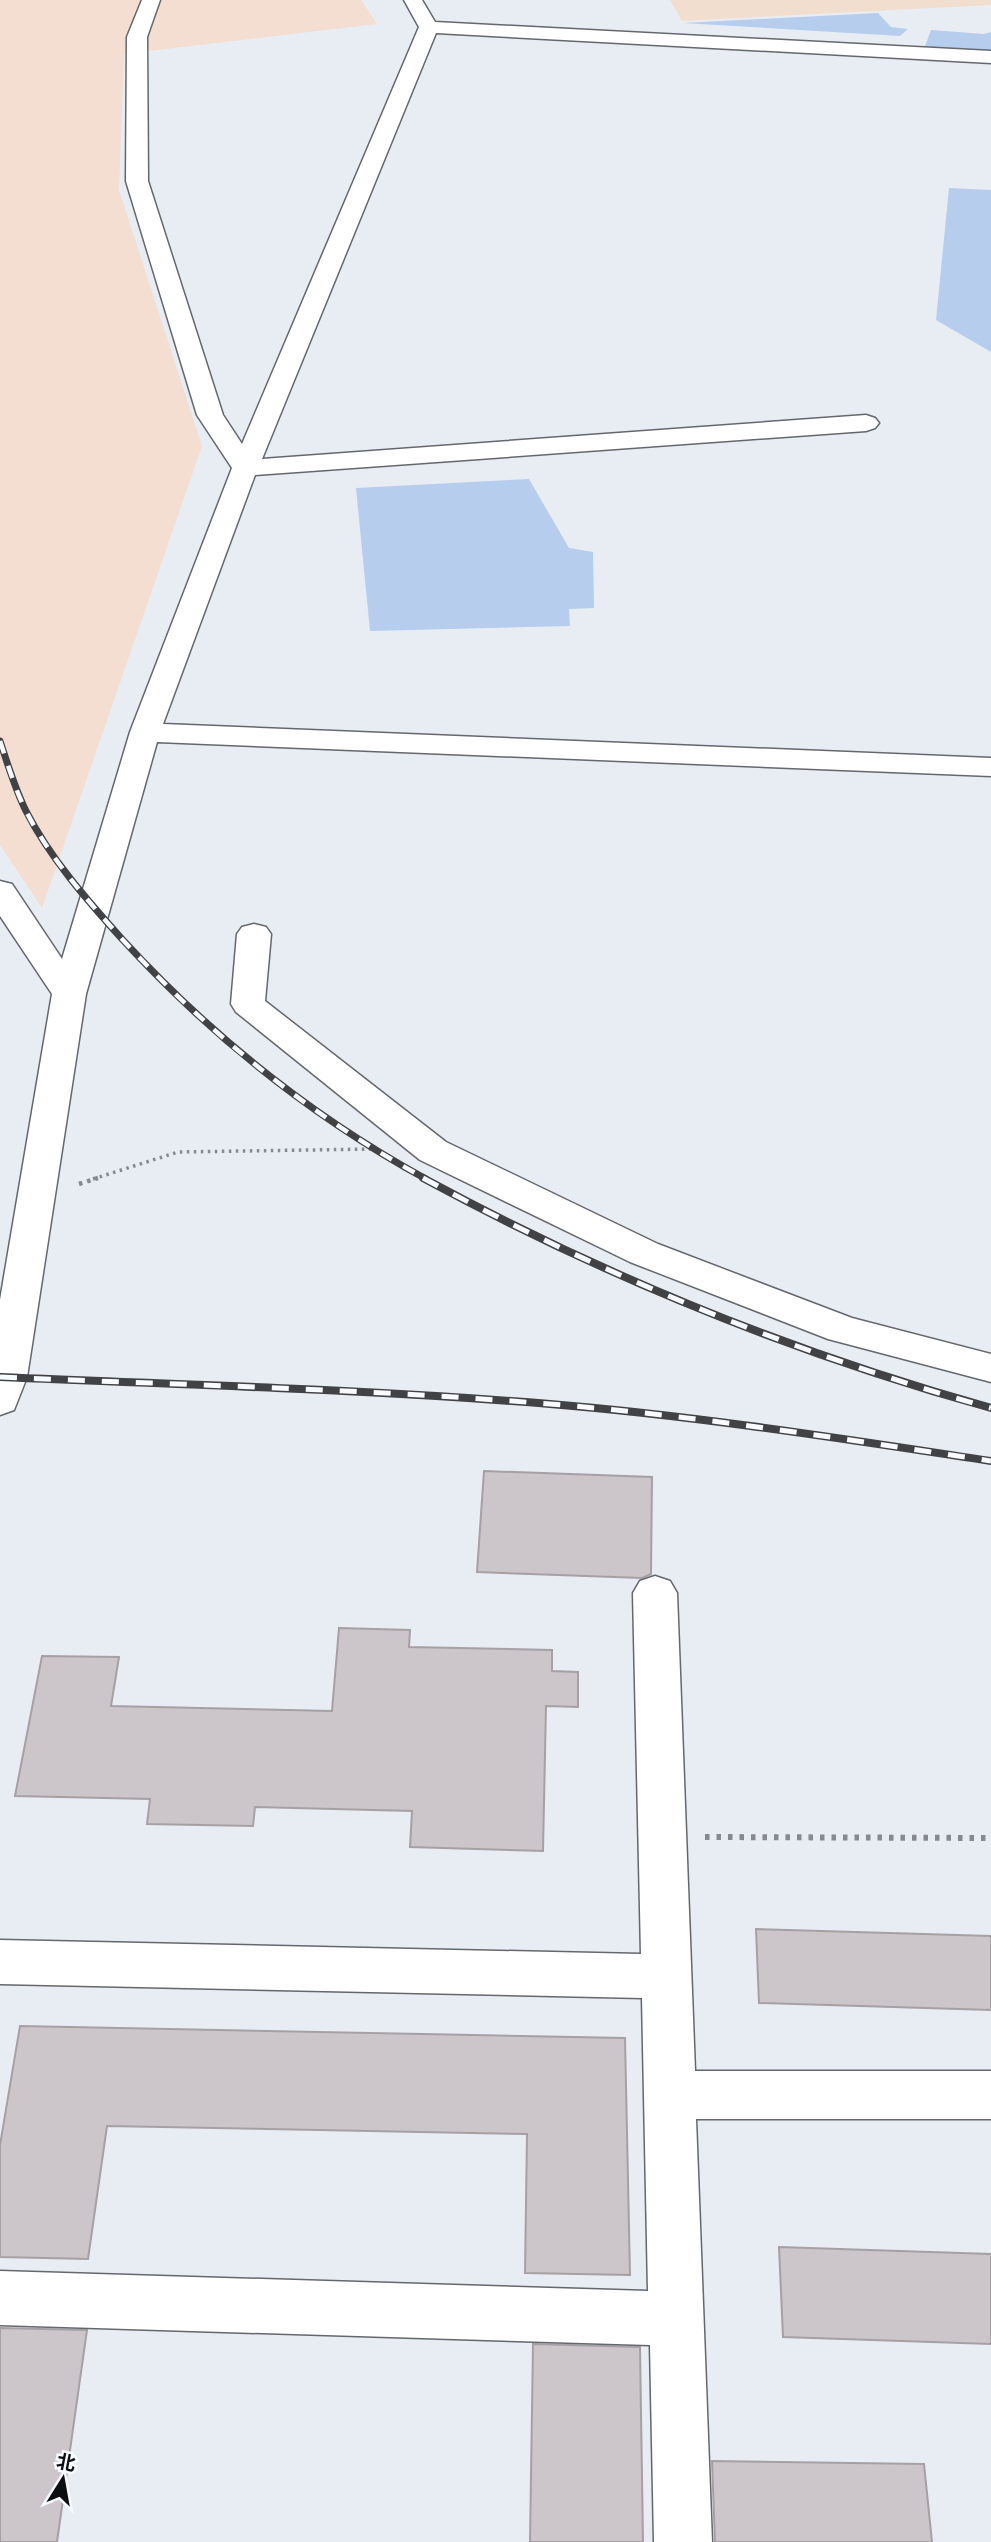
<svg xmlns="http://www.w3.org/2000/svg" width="991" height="2542" font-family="Karla,'Noto Sans SC',sans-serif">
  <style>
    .industrial { fill: #f4ddd1 }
    .education { fill: #f2decf }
    .green { fill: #b6cded }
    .building { fill: #ccc5ca; stroke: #a6a0a5; stroke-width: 2 }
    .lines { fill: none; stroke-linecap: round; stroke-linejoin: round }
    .minor-casing { stroke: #64686d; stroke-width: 3 }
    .path-far2 { stroke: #868a8e; stroke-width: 3.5; stroke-dasharray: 2.5 4.5; stroke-linecap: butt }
    .path-far1 { stroke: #868a8e; stroke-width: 4.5; stroke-dasharray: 3.5 5; stroke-linecap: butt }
    .path { stroke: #868a8e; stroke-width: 6; stroke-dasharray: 4.5 7; stroke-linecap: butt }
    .minor { fill: #fff; fill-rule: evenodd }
    .rail-far1-casing { stroke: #404245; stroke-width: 7 }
    .rail-casing { stroke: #404245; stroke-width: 8 }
    .rail-far1 { stroke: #f7fafe; stroke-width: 4.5; stroke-dasharray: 13; stroke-linecap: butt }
    .rail { stroke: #f7fafe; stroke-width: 5; stroke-dasharray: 17; stroke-linecap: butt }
  </style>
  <rect width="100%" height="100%" fill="#e8edf3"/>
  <path class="industrial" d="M0,0H361L377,24L124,54L119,190L202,446L42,908L0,845Z"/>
  <path class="education" d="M670,0H991V5L682,21Z"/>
  <path class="green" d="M878,13L891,27L908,29L900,36L683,23Z
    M931,30L984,34L991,32V52L924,49Z
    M949,188L991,190V352L936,320Z
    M529,479L569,548L593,552L594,608L569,609L570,626L370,631L356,488Z"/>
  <path class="building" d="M484,1471L652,1477L651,1574L642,1578L477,1572Z
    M339,1628L410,1630L409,1647L552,1650V1671L578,1672V1707L546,1706L543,1851L410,1847L412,1811L255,1807L253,1826L147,1824L150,1799L15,1796L42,1656L119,1657L111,1706L332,1711Z
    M756,1929L991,1936V2010L759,2003Z
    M20,2026L625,2038L630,2275L525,2273L527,2134L107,2126L88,2259L0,2257V2145Z
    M779,2247L991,2254V2344L783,2337Z
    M0,2328L87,2330L57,2542H0Z
    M533,2344L640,2347L643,2542H530Z
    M712,2461L924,2464L932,2542H715Z"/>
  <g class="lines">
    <defs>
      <path id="minor" d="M142,0H160L147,37L148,181L223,415L242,444L419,27L404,0H422L435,22L991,51V63L436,33L262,459L866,415L875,418L879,423L875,428L866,431L255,475L163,724L991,758V776L157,742L86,994L27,1377L14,1410L0,1415V1300L52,994L0,916V881L12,884L62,959L130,732L232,468L197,415L126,181L127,37Z
        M254,924L266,927L271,934L265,1001L446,1142L658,1244L852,1318L991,1354V1382L828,1339L630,1262L420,1160L236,1012L231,1004L237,934L242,927Z
        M655,1576L670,1581L677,1593L695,2071H991V2119H696L712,2542H654L650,2345L0,2325V2271L648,2291L642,1998L0,1984V1940L641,1954L633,1593L640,1581Z"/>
    </defs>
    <use href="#minor" class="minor-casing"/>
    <path class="path-far2" d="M93,1179L178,1152L373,1149"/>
    <path class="path-far1" d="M79,1184L98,1178"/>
    <path class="path" d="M705,1837L991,1838"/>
    <use href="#minor" class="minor"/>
    <defs>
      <path id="rail-far1" d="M0,741C8,765 15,789 26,811C50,858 87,900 122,939C211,1036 311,1116 426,1179"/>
      <path id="rail" d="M423,1178C604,1276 793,1353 991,1408
        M0,1377C183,1385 367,1389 550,1404C698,1416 844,1439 991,1461"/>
    </defs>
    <use href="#rail-far1" class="rail-far1-casing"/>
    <use href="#rail" class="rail-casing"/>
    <use href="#rail-far1" class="rail-far1"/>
    <use href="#rail" class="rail"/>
  </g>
  <g transform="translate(63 2479) rotate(11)" stroke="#f7fafe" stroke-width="5" paint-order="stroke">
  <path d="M0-5L12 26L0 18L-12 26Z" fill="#0c0e10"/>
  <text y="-10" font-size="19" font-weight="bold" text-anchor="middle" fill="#0c0e10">北</text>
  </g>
</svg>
